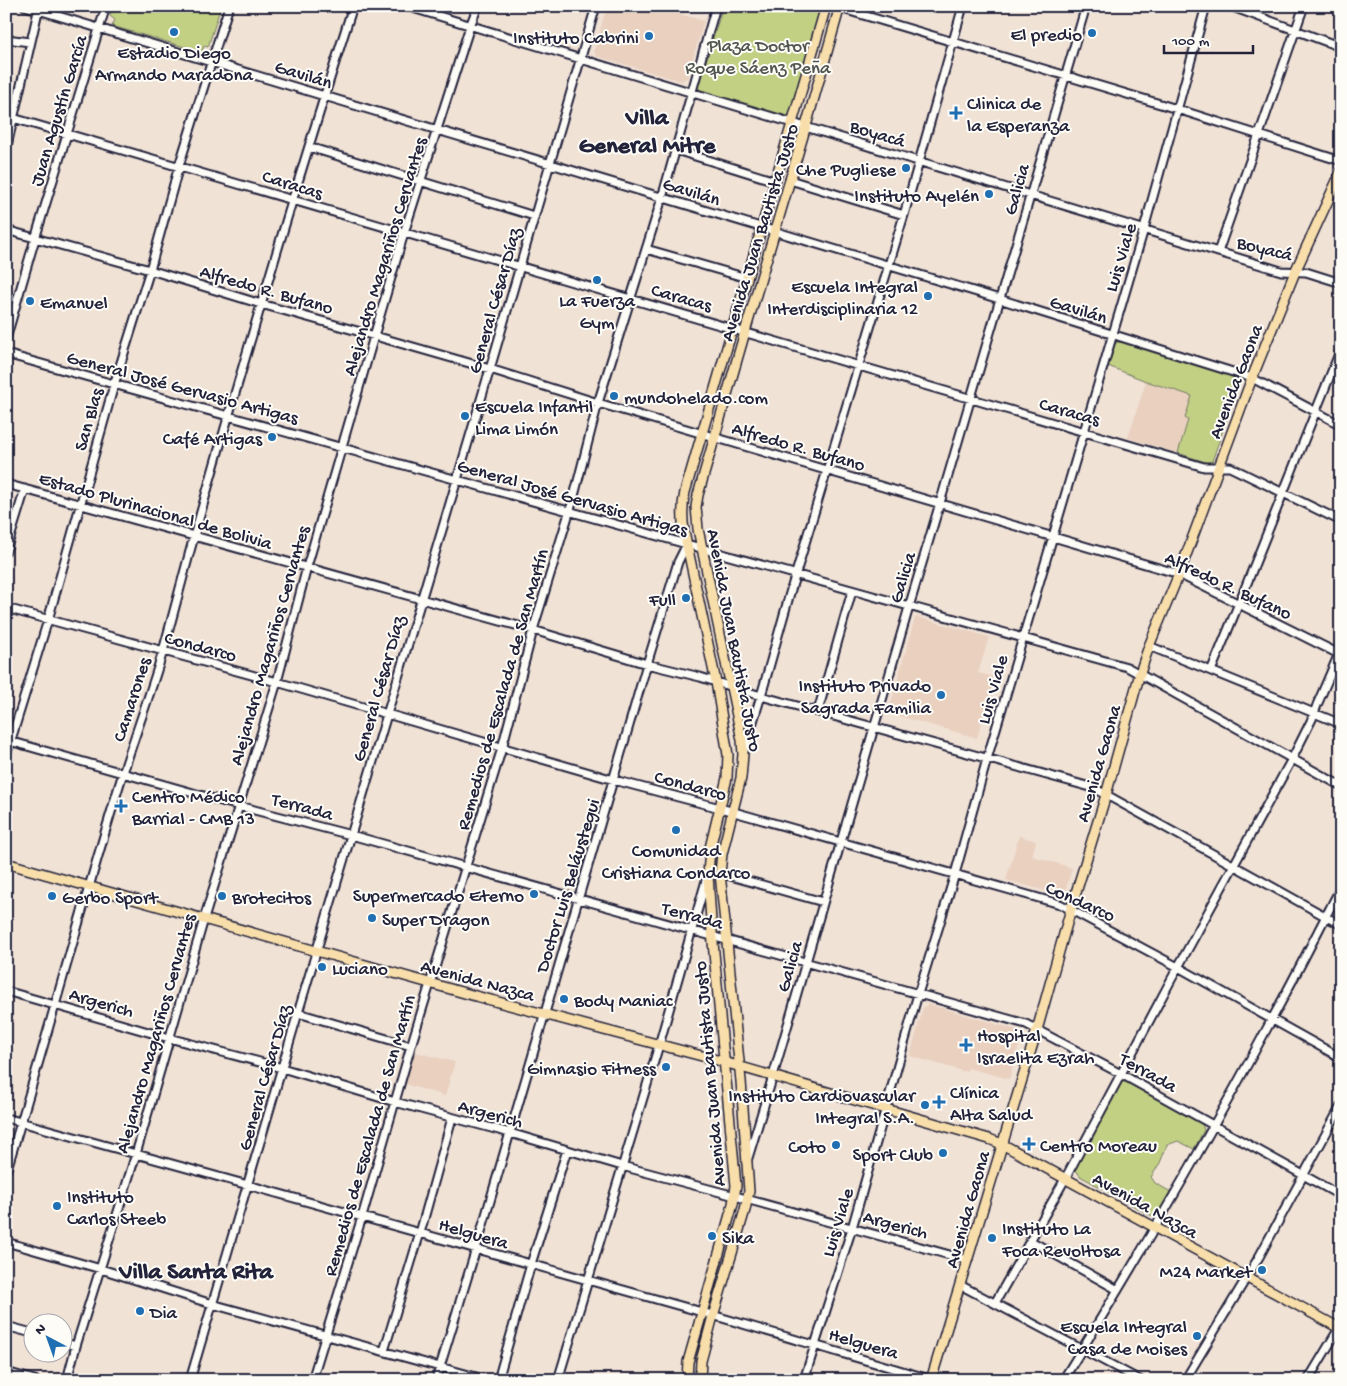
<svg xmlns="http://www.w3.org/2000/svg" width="1347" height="1386" font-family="'Gochi Hand',sans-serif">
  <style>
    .built { fill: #e9d0bf }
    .green { fill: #c2d084; stroke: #727960 }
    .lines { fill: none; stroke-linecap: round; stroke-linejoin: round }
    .minor-casing { stroke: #22223b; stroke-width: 11 }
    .major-casing { stroke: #22223b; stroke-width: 12 }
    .minor { stroke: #fdfcf7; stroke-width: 7 }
    .major { stroke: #f8deab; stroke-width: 9 }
    .poi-dot { fill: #1f6fb2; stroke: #fdfcf7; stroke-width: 2 }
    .labels { text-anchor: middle; stroke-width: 4; stroke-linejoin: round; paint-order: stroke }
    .poi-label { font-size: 19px; fill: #22223b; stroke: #fdfcf7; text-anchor: start }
    .park-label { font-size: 19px; fill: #525651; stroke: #fdfcf7 }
    .street-label { font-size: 19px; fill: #22223b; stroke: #fdfcf7 }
    .district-label { font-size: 24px; font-weight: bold; fill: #22223b; stroke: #fdfcf7 }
  </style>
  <rect width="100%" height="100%" fill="#f1e2d6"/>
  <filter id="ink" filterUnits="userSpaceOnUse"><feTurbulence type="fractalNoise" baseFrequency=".02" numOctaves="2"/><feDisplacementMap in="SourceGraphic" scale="10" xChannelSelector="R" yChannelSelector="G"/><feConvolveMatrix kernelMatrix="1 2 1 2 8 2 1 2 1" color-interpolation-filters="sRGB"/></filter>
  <g filter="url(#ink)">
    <path class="built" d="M607,6H652L704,21L687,78L681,81L596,56L594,51Z
      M1146,381L1192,396L1186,418L1188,419L1178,453L1128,438Z
      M917,617L989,637L978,673L995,677L977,738L888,713L915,618Z
      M1019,836L1036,841L1032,856L1072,868L1064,896L1006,880Z
      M928,1004L1020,1031L1022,1035L1009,1079L968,1068L966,1072L910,1056L923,1008Z
      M415,1052L455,1062L445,1096L405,1084Z"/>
    <path class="green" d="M113,6H221L208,47L204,46L202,52L112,26L115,20L110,16Z
      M723,6H815L821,8L791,113L787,116L700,90L698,87Z
      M1118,342H1122L1241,379L1211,464L1178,453L1188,420L1185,418L1192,396L1146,381L1108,366L1115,344Z
      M1122,1082H1127L1202,1124L1204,1130L1194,1149L1178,1141L1167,1145L1160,1163L1151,1177L1155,1183L1171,1192L1159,1213L1156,1215H1150L1080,1176L1076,1170L1075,1165Z"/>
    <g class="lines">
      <defs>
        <path id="minor" d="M25,6L980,293L1252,378L1341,425
          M406,6L1281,271L1306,272L1341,283
          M833,6L1177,109L1341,161
          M1230,6L1341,47
          M6,39L30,42
          M6,116L1204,467H1230L1341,521
          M309,147L534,216
          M6,150L39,7
          M676,150L775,181
          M790,180L904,215
          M6,230L150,270L261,304L375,336L490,369L598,403L1179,574L1341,655
          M646,249L747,278
          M1218,252L1304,6
          M6,339L32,249L106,6
          M6,354L1127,667L1341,786
          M6,484L533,630L647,664L700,677L761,696L1094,788L1341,925
          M6,551L25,489
          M6,608L277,682L614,780L720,808L1060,904L1178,967L1341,1058
          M1149,646L1211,671L1341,724
          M1211,671C1256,564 1297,456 1341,349
          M818,711L852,591
          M6,740L239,806L351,835L1026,1024L1121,1074L1341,1196
          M744,751L761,696L790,593L904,215L963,6
          M6,756L48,620L114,385L150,270L179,166L229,6
          M720,873L823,902
          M6,991L169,1038L282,1068L395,1102L510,1133L622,1166L735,1196L968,1260
          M298,1013L411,1046
          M6,1118L248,1185L702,1312L933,1380
          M748,1158L773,1076L909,607L940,503L1086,6
          M6,1172C47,1039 82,905 123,773C136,732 151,692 163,651C174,612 184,572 195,533C245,356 297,181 353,6
          M1031,1241L1118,1290
          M6,1242L101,1269L212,1304L487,1380
          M960,1285L1140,1380
          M995,1303L1065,1179L1171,980L1292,759L1312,719L1317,705L1341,649
          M6,1326L32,1333
          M62,1342L76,1346
          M384,1351L420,1233L452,1118
          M6,1372L35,1380
          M67,1380L76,1346L136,1154L204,919L277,682L307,567L404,233L470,26L478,6
          M190,1380L298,1013L490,369L596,6
          M312,1380L362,1217L411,1046L502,748L533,630L573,500L598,403L662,198L716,6
          M436,1380L476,1249L647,664L678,562L687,544
          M498,1380L531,1264L567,1150
          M558,1380L659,1045L707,877
          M804,1380L852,1228L918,994L955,874L987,759L1144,229L1206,6
          M1063,1380C1136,1262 1207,1141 1272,1019C1296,975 1318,931 1341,887
          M1185,1380L1259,1257L1341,1106
          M1308,1380L1341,1325"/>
        <path id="major" d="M6,863L468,994L717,1060L989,1139L1002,1144L1341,1329
          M687,1380L688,1362L733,1204L736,1186L711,921L708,875L710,848L727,778L728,755L716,682L684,531C682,517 682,505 685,492L826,6
          M700,1380L701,1361L713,1316L745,1210L749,1191L741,1081L720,873L722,854L741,778L743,754L742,740L731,687L698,529L696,507L698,495L745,332L808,119L840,6
          M931,1380L1037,1030L1071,909L1106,795L1140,673L1149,646L1179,574L1252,378L1295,272L1341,172"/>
      </defs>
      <use href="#minor" class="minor-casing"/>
      <use href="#major" class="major-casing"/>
      <use href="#minor" class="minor"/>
      <use href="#major" class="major"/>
    </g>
  </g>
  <g class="poi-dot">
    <circle cx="174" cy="32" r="5"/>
    <circle cx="1092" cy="33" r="5"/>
    <circle cx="649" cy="36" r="5"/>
    <path d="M953.5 105.5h5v5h5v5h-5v5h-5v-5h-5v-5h5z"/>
    <circle cx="906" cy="168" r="5"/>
    <circle cx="989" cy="194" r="5"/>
    <circle cx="597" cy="280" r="5"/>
    <circle cx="928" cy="296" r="5"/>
    <circle cx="30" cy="301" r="5"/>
    <circle cx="614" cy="396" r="5"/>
    <circle cx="465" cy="416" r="5"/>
    <circle cx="272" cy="437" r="5"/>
    <circle cx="686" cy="598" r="5"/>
    <circle cx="941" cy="695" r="5"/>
    <path d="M118.5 798.5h5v5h5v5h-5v5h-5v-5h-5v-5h5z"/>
    <circle cx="676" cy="830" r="5"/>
    <circle cx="534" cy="894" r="5"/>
    <circle cx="52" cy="896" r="5"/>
    <circle cx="222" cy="896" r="5"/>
    <circle cx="372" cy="918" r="5"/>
    <circle cx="322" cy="967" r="5"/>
    <circle cx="564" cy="999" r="5"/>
    <path d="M963.5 1037.5h5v5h5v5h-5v5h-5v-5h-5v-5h5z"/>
    <circle cx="666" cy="1067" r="5"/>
    <path d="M936.5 1094.5h5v5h5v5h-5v5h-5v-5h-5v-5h5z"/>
    <circle cx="925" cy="1105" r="5"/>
    <path d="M1026.5 1136.5h5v5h5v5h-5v5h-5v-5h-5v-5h5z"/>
    <circle cx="836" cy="1145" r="5"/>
    <circle cx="943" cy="1153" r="5"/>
    <circle cx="57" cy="1206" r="5"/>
    <circle cx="712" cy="1236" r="5"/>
    <circle cx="992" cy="1238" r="5"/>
    <circle cx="1262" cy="1270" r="5"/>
    <circle cx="140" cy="1311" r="5"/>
    <circle cx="1197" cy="1336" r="5"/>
  </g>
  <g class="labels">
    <g class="poi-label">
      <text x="1082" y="40" text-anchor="end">El predio</text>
      <text x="639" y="43" text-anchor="end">Instituto Cabrini</text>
      <text x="174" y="58" text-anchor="middle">Estadio Diego<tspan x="174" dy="22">Armando Maradona</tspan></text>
      <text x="967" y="109">Clinica de<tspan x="967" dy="22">la Esperanza</tspan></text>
      <text x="896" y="175" text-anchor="end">Che Pugliese</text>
      <text x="979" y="201" text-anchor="end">Instituto Ayelén</text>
      <text x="918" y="292" text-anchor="end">Escuela Integral<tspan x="918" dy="22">Interdisciplinaria 12</tspan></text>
      <text x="597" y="306" text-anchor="middle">La Fuerza<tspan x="597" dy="22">Gym</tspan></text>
      <text x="40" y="308">Emanuel</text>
      <text x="624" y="403">mundohelado.com</text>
      <text x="475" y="412">Escuela Infantil<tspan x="475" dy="22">Lima Limón</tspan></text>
      <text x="262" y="444" text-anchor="end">Café Artigas</text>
      <text x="676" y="605" text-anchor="end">Full</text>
      <text x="931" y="691" text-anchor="end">Instituto Privado<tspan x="931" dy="22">Sagrada Familia</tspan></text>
      <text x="132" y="802">Centro Médico<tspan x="132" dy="22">Barrial - CMB 13</tspan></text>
      <text x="676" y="856" text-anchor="middle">Comunidad<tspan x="676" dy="22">Cristiana Condarco</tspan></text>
      <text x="524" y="901" text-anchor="end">Supermercado Eterno</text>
      <text x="62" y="903">Gerbo Sport</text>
      <text x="232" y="903">Brotecitos</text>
      <text x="382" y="925">Super Dragon</text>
      <text x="332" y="974">Luciano</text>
      <text x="574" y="1006">Body Maniac</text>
      <text x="977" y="1041">Hospital<tspan x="977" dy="22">Israelita Ezrah</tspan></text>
      <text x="656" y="1074" text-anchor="end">Gimnasio Fitness</text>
      <text x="950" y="1098">Clínica<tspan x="950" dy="22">Alta Salud</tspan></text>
      <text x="915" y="1101" text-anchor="end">Instituto Cardiovascular<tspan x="915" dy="22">Integral S.A.</tspan></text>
      <text x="1040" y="1151">Centro Moreau</text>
      <text x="826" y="1152" text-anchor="end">Coto</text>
      <text x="933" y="1160" text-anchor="end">Sport Club</text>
      <text x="67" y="1202">Instituto<tspan x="67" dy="22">Carlos Steeb</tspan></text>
      <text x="1002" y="1234">Instituto La<tspan x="1002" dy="22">Foca Revoltosa</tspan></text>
      <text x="722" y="1243">Sika</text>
      <text x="1252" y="1277" text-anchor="end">M24 Market</text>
      <text x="150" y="1318">Dia</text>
      <text x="1187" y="1332" text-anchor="end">Escuela Integral<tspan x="1187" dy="22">Casa de Moises</tspan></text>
    </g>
    <g class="park-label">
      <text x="758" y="51">Plaza Doctor<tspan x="758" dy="22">Roque Sáenz Peña</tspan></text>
    </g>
    <g class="street-label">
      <text transform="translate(304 73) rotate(17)" y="7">Gavilán</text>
      <text transform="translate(57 110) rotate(-73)" y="7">Juan Agustín García</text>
      <text transform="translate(878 132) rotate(17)" y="7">Boyacá</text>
      <text transform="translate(293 183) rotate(17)" y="7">Caracas</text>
      <text transform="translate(1015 189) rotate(-74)" y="7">Galicia</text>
      <text transform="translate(692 190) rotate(17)" y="7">Gavilán</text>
      <text transform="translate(758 232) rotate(-73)" y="7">Avenida Juan Bautista Justo</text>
      <text transform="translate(1265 247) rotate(14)" y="7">Boyacá</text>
      <text transform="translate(383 256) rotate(-73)" y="7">Alejandro Magariños Cervantes</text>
      <text transform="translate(1119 257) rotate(-73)" y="7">Luis Viale</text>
      <text transform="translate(267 288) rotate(16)" y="7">Alfredo R. Bufano</text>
      <text transform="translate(682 296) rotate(16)" y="7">Caracas</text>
      <text transform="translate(493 300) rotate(-74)" y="7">General César Díaz</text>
      <text transform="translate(1079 308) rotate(17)" y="7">Gavilán</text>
      <text transform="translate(1234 381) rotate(-69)" y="7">Avenida Gaona</text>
      <text transform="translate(183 386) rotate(15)" y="7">General José Gervasio Artigas</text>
      <text transform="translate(1070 410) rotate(16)" y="7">Caracas</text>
      <text transform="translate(87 419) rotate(-74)" y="7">San Blas</text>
      <text transform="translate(799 445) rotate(16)" y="7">Alfredo R. Bufano</text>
      <text transform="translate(573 496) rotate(16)" y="7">General José Gervasio Artigas</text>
      <text transform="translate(156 509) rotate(16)" y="7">Estado Plurinacional de Bolivia</text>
      <text transform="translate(901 577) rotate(-73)" y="7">Galicia</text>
      <text transform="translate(1229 584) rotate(25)" y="7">Alfredo R. Bufano</text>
      <text transform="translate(736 640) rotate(79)" y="7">Avenida Juan Bautista Justo</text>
      <text transform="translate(201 645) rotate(15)" y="7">Condarco</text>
      <text transform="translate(268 645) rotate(-74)" y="7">Alejandro Magariños Cervantes</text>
      <text transform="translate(377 688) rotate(-74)" y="7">General César Díaz</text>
      <text transform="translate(501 689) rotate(-74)" y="7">Remedios de Escalada de San Martín</text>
      <text transform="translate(991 689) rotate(-74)" y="7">Luis Viale</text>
      <text transform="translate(130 699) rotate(-72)" y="7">Camarones</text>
      <text transform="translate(1097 763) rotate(-74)" y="7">Avenida Gaona</text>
      <text transform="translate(691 784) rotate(15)" y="7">Condarco</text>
      <text transform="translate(303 805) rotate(15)" y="7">Terrada</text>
      <text transform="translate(566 885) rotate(-73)" y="7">Doctor Luis Beláustegui</text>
      <text transform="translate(1081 900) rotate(24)" y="7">Condarco</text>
      <text transform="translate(693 914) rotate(15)" y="7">Terrada</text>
      <text transform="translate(788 966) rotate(-74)" y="7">Galicia</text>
      <text transform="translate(478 979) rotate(15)" y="7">Avenida Nazca</text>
      <text transform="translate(102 1001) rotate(16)" y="7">Argerich</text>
      <text transform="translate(154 1033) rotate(-74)" y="7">Alejandro Magariños Cervantes</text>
      <text transform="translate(1149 1071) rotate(29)" y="7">Terrada</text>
      <text transform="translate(708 1074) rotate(-95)" y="7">Avenida Juan Bautista Justo</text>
      <text transform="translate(263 1077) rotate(-74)" y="7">General César Díaz</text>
      <text transform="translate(491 1112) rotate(15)" y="7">Argerich</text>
      <text transform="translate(368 1135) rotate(-74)" y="7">Remedios de Escalada de San Martín</text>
      <text transform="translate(1146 1204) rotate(29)" y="7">Avenida Nazca</text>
      <text transform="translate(966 1209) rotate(-74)" y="7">Avenida Gaona</text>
      <text transform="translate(836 1222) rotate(-73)" y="7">Luis Viale</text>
      <text transform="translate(896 1223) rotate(15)" y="7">Argerich</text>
      <text transform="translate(474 1232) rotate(16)" y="7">Helguera</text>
      <text transform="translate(864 1342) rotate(16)" y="7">Helguera</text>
    </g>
    <g class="district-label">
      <text x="647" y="124">Villa<tspan x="647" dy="28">General Mitre</tspan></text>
      <text x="196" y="1278">Villa Santa Rita</text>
    </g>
  </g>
  <rect width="1347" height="1386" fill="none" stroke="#fdfcf7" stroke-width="25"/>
  <rect x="12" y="12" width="1322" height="1361" fill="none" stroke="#22223b" stroke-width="2" filter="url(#ink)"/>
  <g transform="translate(48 1338) rotate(319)"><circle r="24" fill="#fdfcf7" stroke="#a5a5ac"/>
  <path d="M0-4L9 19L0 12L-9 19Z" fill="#1f6fb2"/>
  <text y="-8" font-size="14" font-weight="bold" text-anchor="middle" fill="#22223b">N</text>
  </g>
  <path d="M1164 45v8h89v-8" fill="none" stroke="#22223b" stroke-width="2.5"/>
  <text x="1172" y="45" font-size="15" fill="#22223b" stroke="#fdfcf7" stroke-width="4" paint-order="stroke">100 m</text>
</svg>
